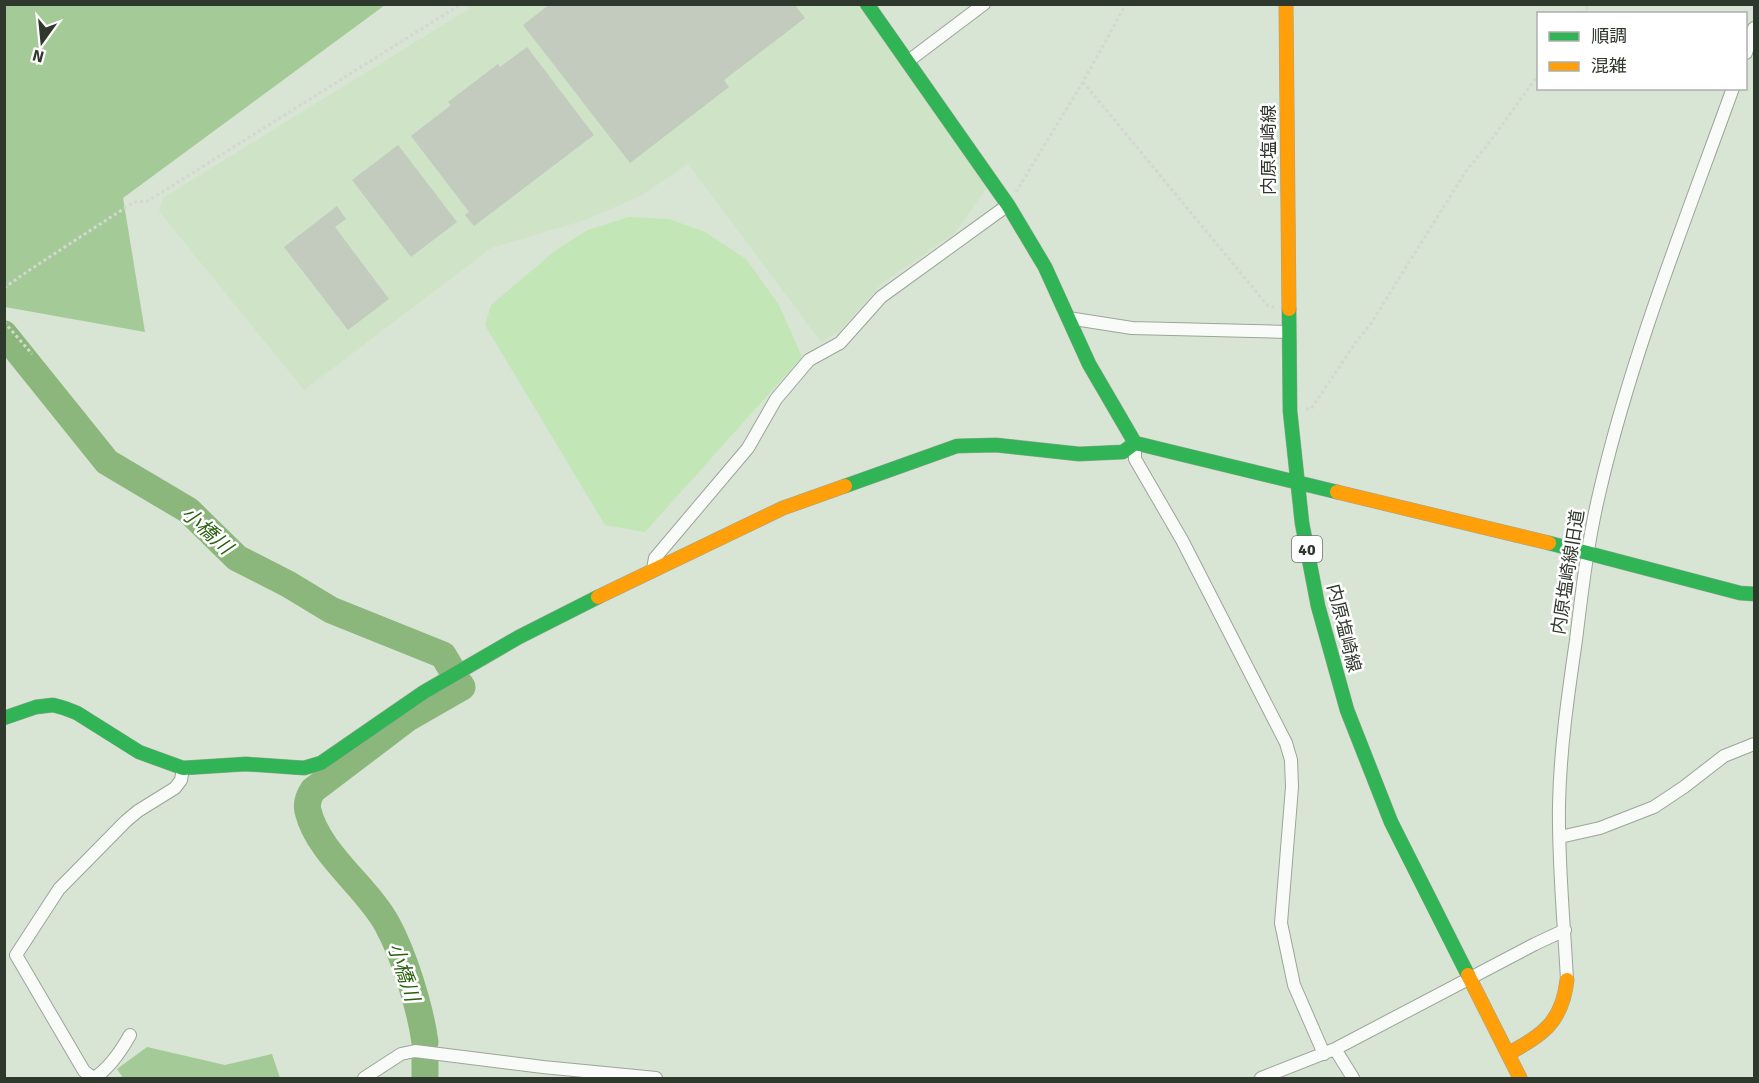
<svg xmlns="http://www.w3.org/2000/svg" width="1759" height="1083" font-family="Signika,'Noto Sans JP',sans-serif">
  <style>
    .built { fill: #cfe3c7 }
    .green { fill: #c3e6b6 }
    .forest { fill: #a4ca97 }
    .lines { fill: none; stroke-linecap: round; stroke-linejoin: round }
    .river { stroke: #8cb77c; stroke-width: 27 }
    .building { fill: #c2cbbe }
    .street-casing { stroke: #9ca599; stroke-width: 14 }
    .fast-casing { stroke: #9ca599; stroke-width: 15 }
    .slow-casing { stroke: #9ca599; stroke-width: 15 }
    .path { stroke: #d4d7d2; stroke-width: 3; stroke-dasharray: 3 3; stroke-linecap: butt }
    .street { stroke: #f9fbf9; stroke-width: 12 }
    .fast { stroke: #30b455; stroke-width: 14 }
    .slow { stroke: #ff9f0a; stroke-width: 14 }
    .labels { text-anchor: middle; stroke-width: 5; stroke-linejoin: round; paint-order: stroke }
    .shield { fill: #fff; stroke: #6d746b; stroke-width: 1.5 }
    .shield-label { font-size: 16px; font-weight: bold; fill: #2f382c }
    .street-label { font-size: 18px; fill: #2f382c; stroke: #fff }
    .water-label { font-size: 20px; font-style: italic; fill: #2b6211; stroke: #fff }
  </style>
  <rect width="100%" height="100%" fill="#d8e4d4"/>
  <path class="built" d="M469,4L860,5L988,186L955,233L882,283L840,331L821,342L688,164L642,195L585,220L491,248L304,390L159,211L163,198L469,9Z"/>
  <path class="green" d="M629,217L669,219L705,232L746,259L779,305L802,357L645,532L605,525L485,325L491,305L556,250L588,230Z"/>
  <path class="forest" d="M4,5L5,4L385,5L123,198L145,332L5,307Z
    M147,1047L225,1065L272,1054L280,1078H123L117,1069Z"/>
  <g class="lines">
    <path class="river" d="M4,334L107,462L188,510L237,558L288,584L331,610L443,655L452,670
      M425,1042C420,1007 404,955 387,924C367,887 318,853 308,811C306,803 309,796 313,790L408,718L462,687L460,684
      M425,1078V1060"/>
  </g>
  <path class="building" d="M550,4H794L805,18L724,80L729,87L630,163L523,25Z
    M527,47L594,135L474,226L465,215L469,212L411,136L451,105L448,102L498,64L500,67Z
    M398,145L457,222L411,257L352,180Z
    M337,206L346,219L335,227L389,299L348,330L284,247Z"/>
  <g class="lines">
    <defs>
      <path id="street" d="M1746,53L1754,28
        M907,62L984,4
        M1068,318L1132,328L1288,332
        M1135,443V459L1182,540L1286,743L1291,760L1292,787L1281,923L1294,985L1324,1054
        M653,569L655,558L748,448L776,399L809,360L840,343L881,297L1008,205
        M1560,837L1600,828L1654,807L1684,787L1724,756L1754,744
        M1567,980C1564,922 1558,863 1559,805C1560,750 1568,695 1576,640C1582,590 1588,540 1600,490C1632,353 1685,221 1733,88
        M1335,1049L1353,1078
        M93,1078L84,1071L16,955L59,889L126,821L138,811L175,788L181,780L183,768
        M94,1078C110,1068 121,1051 130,1035
        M364,1078L401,1054L415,1051L543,1067L656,1078
        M1261,1078L1335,1049L1535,944L1565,930"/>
      <path id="fast" d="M867,4L1008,205L1045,267L1089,364L1135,443L1337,492
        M1289,309L1290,411L1302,523L1318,606L1347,710L1391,822L1468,975
        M845,486L957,446L996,445L1079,454L1123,452L1135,443
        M1549,543L1740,593L1754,594
        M4,718L36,707L53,705L64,708L77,713L139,752L183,768L246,764L304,768L321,763L424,692L519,637L598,597"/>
      <path id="slow" d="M1286,4L1289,309
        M1337,492L1549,543
        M598,597L783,508L845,486
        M1468,975L1520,1078
        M1508,1054C1543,1034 1562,1023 1567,980"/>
    </defs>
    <use href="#street" class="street-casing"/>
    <use href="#fast" class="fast-casing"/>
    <use href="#slow" class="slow-casing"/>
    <path class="path" d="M1583,14L1589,4
      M1083,82L1268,306L1274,307
      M1016,192L1083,82L1126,4
      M4,288L28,271L134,202L148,201L461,4
      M4,322L32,354
      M1306,409H1311L1358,339L1370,325L1466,171L1489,143L1538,75"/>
    <use href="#street" class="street"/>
    <use href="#fast" class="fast"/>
    <use href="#slow" class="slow"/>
  </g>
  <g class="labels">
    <rect class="shield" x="1292" y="536" width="30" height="26" rx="4.5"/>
    <g class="shield-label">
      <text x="1307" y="555">40</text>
    </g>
    <g class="street-label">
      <text transform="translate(1269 150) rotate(-90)" y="6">内原塩崎線</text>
      <text transform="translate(1568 572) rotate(-81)" y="6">内原塩崎線旧道</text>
      <text transform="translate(1344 628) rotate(76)" y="6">内原塩崎線</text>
    </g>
    <g class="water-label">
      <text transform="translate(207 530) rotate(42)" y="7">小橋川</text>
      <text transform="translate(404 972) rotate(72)" y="7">小橋川</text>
    </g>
  </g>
  <rect width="1759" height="1083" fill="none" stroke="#2f382c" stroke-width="12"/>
  <rect x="1537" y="12" width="210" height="78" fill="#ffffff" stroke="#acafab" stroke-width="1.5"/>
  <rect x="1549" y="32" width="30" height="9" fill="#30b455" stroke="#acafab" stroke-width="1.5"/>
  <text x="1591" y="42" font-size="18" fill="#2f382c">順調</text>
  <rect x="1549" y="62" width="30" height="9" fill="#ff9f0a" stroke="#acafab" stroke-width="1.5"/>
  <text x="1591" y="72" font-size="18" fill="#2f382c">混雑</text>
  <g transform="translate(42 42) rotate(195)" stroke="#ffffff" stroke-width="4.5" paint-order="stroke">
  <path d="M0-4.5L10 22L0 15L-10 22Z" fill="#2f382c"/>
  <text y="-9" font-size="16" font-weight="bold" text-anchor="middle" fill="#2f382c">N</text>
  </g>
</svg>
